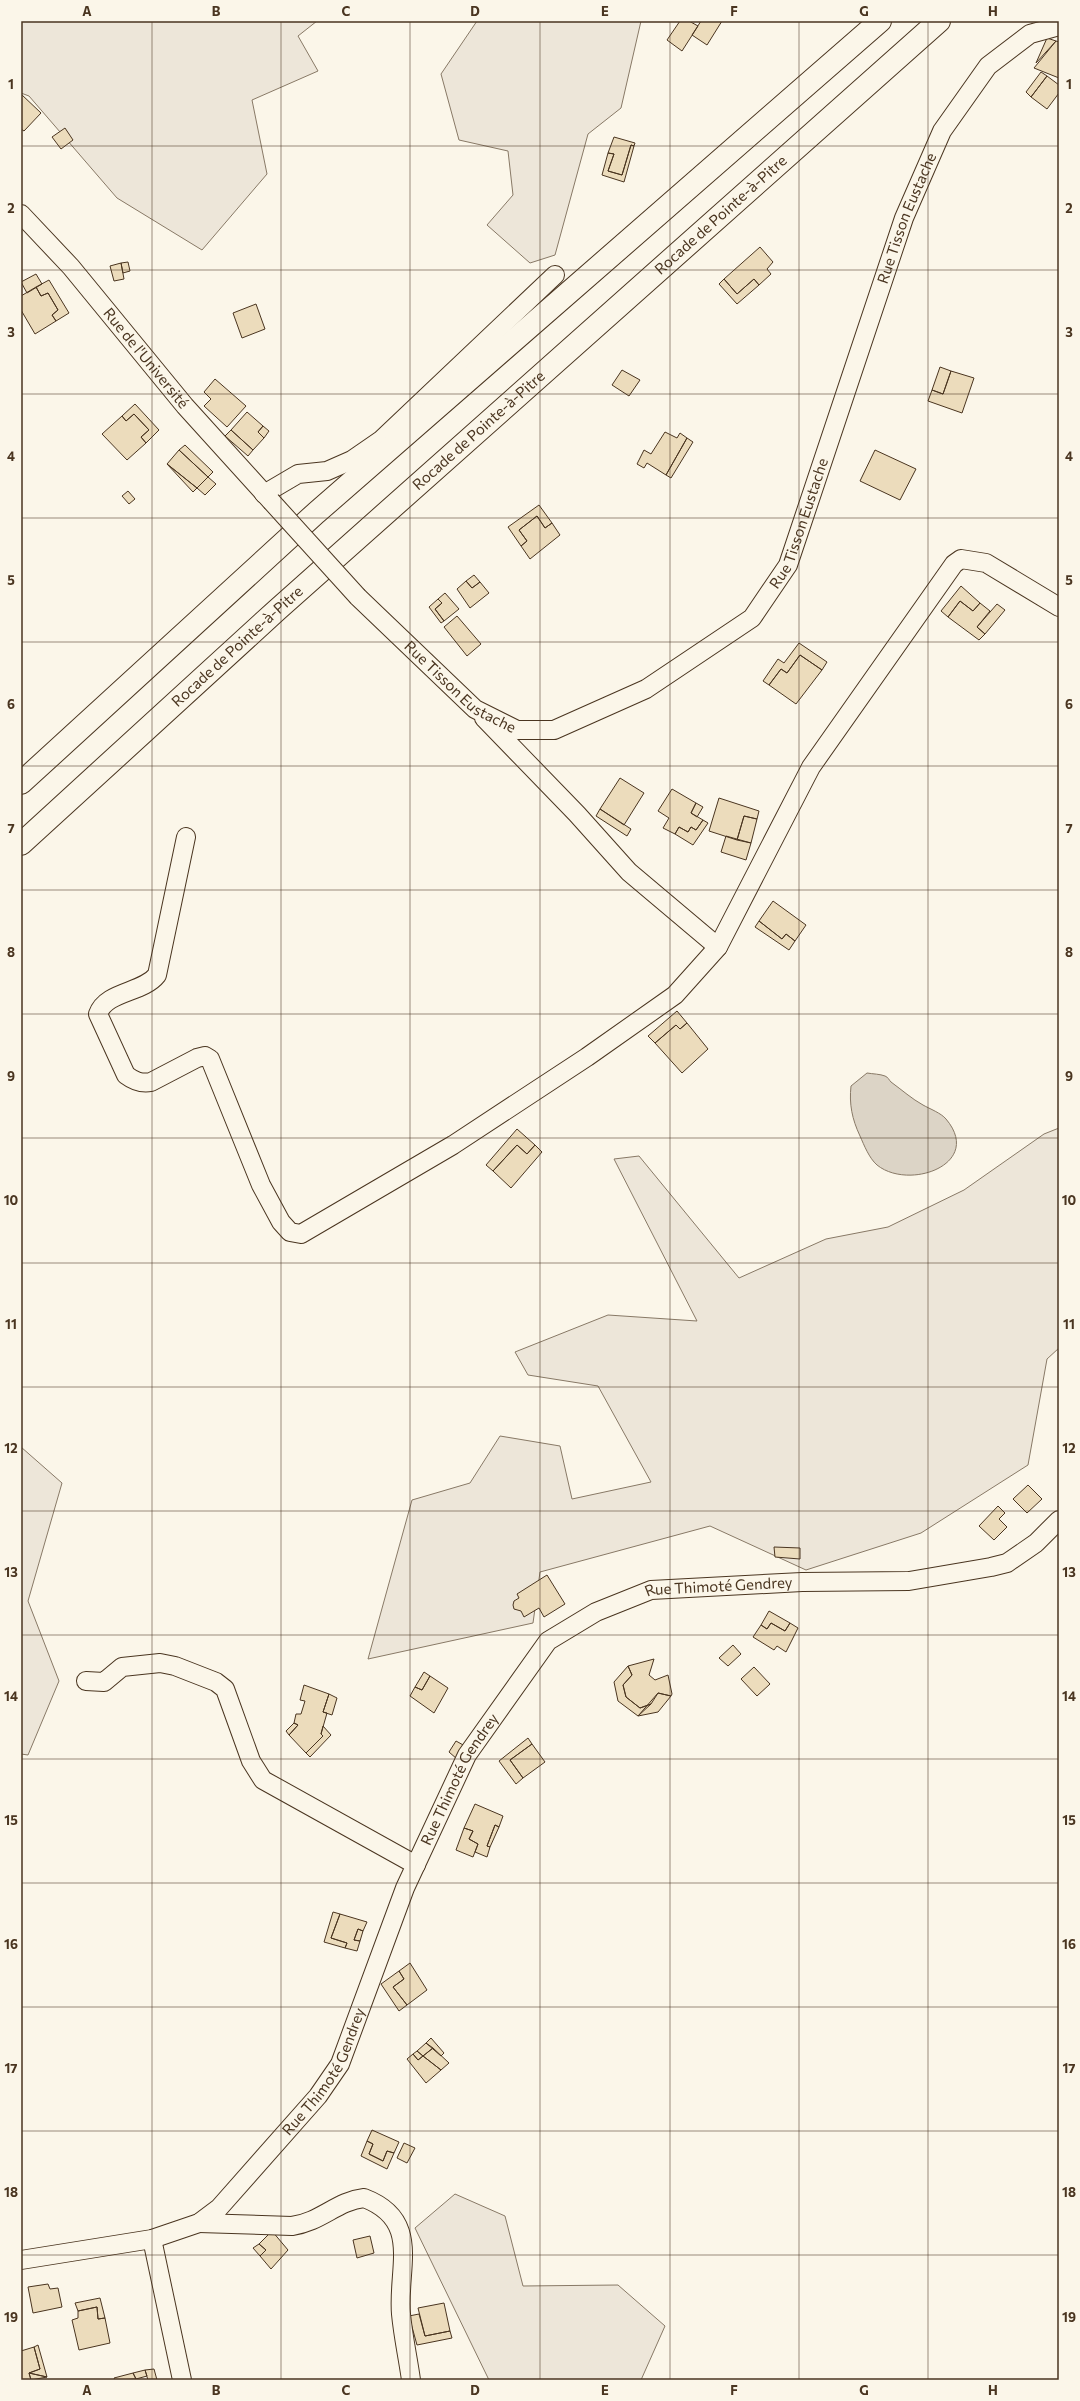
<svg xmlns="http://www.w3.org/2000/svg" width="1080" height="2401" font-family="Commissioner,sans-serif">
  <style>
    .green { fill: #ede6d9; stroke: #887966 }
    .water { fill: #dcd4c6; stroke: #887966 }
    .building { fill: #ecdcbc; stroke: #4a3520 }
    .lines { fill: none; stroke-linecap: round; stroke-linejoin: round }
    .minor-casing { stroke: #4a3520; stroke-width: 20 }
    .trunk-casing { stroke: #4a3520; stroke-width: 24 }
    .minor { stroke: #fbf6e9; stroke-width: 18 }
    .trunk { stroke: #fbf6e9; stroke-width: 22 }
    .minor-bridge-casing { stroke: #4a3520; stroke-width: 20; stroke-linecap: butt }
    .minor-bridge { stroke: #fbf6e9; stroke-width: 18 }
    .grid { fill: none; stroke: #4a3520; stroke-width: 1; stroke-opacity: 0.55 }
    .labels { text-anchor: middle; stroke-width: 3; stroke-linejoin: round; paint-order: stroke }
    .street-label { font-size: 15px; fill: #4a3520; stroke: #fbf6e9 }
    .neatline { fill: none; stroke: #4a3520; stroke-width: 1.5 }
    .grid-label { font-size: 13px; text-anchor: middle; font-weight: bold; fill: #4a3520 }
  </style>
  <rect width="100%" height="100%" fill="#fbf6e9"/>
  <path class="green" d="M21,21H317L298,36L318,71L252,100L267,174L202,250L117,198L29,96L21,93Z
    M477,21H641L621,108L588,134L555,255L530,263L487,225L513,195L508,151L459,140L441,74Z
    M1059,1128V1348L1047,1359L1028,1465L921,1533L806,1570L710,1526L540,1572L533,1623L368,1659L412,1500L470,1483L500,1436L560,1446L572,1499L651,1482L598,1386L528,1375L515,1352L608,1315L697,1321L614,1159L639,1156L739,1278L826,1239L888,1227L964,1190L1044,1134Z
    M21,1447L62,1483L28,1601L59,1681L28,1755L21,1754Z
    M455,2194L505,2216L523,2286L618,2285L665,2326L641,2380H489L415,2228Z"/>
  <path class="water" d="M867,1073C873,1074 880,1074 885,1076C888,1077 889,1080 891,1082C902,1090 912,1099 923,1105C930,1109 941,1113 946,1119C984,1164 909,1191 877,1165C869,1158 864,1145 860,1136C852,1119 849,1104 851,1086Z"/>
  <path class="building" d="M680,21H689L698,26L682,51L667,40Z
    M701,21H722L707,45L692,35Z
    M1047,38L1056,41L1036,63Z
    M1056,41L1059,42V78L1034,68Z
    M1041,72L1047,76L1031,97L1026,92Z
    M1047,76L1059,85V93L1047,109L1031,97Z
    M21,94L41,113L24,131L21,129Z
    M65,128L73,140L61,149L52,137Z
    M614,137L635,143L634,146L631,145L622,175L608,171L614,154L608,153Z
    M631,145L634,146L624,182L602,175L608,153L614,154L608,171L622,175Z
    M760,247L773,262L767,269L771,274L759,285L754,279L737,294L724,279Z
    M128,262L130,271L123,273L121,263Z
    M121,263L124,279L114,281L110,266Z
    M36,274L42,284L27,293L21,282Z
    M724,279L737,294L754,279L759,285L737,304L719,284Z
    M49,280L69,313L56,321L52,315L58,310L48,293L41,296L36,287Z
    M36,287L41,296L48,293L58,310L52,315L56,321L35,334L21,310V296Z
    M256,304L265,329L242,338L233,313Z
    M940,367L951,371L943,394L932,390Z
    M622,370L640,380L629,396L612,385Z
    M951,371L974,378L962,413L928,401L932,390L943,394Z
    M215,379L246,406L227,427L204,406L211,399L204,392Z
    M135,404L159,430L146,443L141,437L149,430L134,414L126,421L122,416Z
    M247,412L263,426L258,432L264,438L253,450L231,430Z
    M134,414L149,430L141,437L146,443L127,460L102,434L122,416L126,421Z
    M263,426L269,431L264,438L258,432Z
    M231,430L253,450L248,456L225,436Z
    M665,432L677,438L680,433L687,438L666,475L647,463L644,468L637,464L644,450L651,454Z
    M687,438L693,442L671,478L666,475Z
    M185,445L213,472L208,477L179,450Z
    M179,450L208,477L197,488L167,464Z
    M875,450L916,469L900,500L860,481Z
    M167,464L197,488L193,492Z
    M208,477L216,484L205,495L197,488Z
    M128,491L135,499L129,504L122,496Z
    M539,505L552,523L545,528L537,516L519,530L527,541L521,546L508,527Z
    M537,516L545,528L552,523L560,535L530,559L521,546L527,541L519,530Z
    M474,575L480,582L472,588L466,581Z
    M466,581L472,588L480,582L489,593L470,608L457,589Z
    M961,586L980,603L973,611L960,601L948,617L941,611Z
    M445,593L459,609L444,621L435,609L442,603L438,599Z
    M438,599L442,603L435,609L444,621L441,623L429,607Z
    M960,601L973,611L980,603L990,611L977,627L985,634L979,640L948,617Z
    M997,604L1005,610L985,634L977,627Z
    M457,616L481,644L467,656L444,627Z
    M799,643L827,662L822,670L800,655L787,673L781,669L769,685L763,681L778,659L784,663Z
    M800,655L822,670L796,704L769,685L781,669L787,673Z
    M620,778L644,793L624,825L600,809Z
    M672,789L696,803L691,813L703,820L696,830L691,827L688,832L679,827L675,834L663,828L669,818L658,811Z
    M719,798L759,811L757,819L744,816L737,840L709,831Z
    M696,803L703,807L697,817L691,813Z
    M600,809L631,829L627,836L596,816Z
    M744,816L757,819L751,843L737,840Z
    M703,820L708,823L693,845L675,834L679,827L688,832L691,827L696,830Z
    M726,836L751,843L746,860L721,852Z
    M773,901L806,925L795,941L786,934L782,939L759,921Z
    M759,921L782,939L786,934L795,941L789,950L755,927Z
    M677,1011L687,1023L680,1029L676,1025L655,1043L648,1036Z
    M687,1023L708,1049L682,1073L655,1043L676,1025L680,1029Z
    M517,1129L535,1145L527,1154L517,1145L493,1171L486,1165Z
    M517,1145L527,1154L535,1145L542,1152L511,1188L493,1171Z
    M1028,1485L1042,1499L1027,1513L1013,1499Z
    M998,1506L1005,1513L999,1519L1007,1527L994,1540L979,1526Z
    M774,1547L800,1548V1559L775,1557Z
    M547,1575L565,1604L544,1617L539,1608L524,1617L521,1611L514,1609L513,1605L514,1601L519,1598L517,1594Z
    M769,1611L790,1623L785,1631L771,1623L767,1629L761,1625Z
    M771,1623L785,1631L790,1623L798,1628L786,1652L777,1646L774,1650L753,1637L761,1625L767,1629Z
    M733,1645L741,1654L728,1666L719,1658Z
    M654,1659L649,1675L655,1680L668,1675L672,1694L671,1696L658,1693L651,1704L640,1708L626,1697L623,1685L632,1675L628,1666Z
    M628,1666L632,1675L623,1685L626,1697L640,1708L651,1704L638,1716L618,1701L614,1682Z
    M754,1667L770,1684L757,1696L741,1679Z
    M424,1672L430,1676L422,1690L415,1687Z
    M430,1676L448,1688L434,1713L410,1696L415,1687L422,1690Z
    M304,1685L329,1694L323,1712L327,1713L321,1734L323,1736L306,1753L289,1735L298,1725L294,1723L296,1714H301L305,1701L300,1700Z
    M658,1693L671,1696L658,1712L638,1716Z
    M329,1694L337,1698L332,1715L323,1712Z
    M294,1723L298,1725L289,1735L286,1731Z
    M323,1726L331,1735L310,1757L306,1753L323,1736L321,1734Z
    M528,1738L532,1744L510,1760L523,1778L516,1784L499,1761Z
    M456,1741L465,1746L457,1759L449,1752Z
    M532,1744L545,1762L523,1778L510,1760Z
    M475,1804L503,1816L499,1827L495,1825L487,1846L490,1847L487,1857L475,1852L478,1844L469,1839L473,1831L464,1828Z
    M495,1825L499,1827L490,1847L487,1846Z
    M464,1828L473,1831L469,1839L478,1844L473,1857L456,1850Z
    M333,1912L340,1914L331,1938L347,1943L345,1948L324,1942Z
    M340,1914L367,1922L363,1931L358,1929L354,1940L360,1941L357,1951L345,1948L347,1943L331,1938Z
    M358,1929L363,1931L360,1941L354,1940Z
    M410,1963L427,1990L407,2005L393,1987L404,1979L399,1971Z
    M399,1971L404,1979L393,1987L407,2005L399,2011L381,1984Z
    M431,2038L444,2053L441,2056L426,2043Z
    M426,2043L433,2048L423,2056L417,2051Z
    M433,2048L449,2063L441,2070L423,2056Z
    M417,2051L423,2056L418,2060L413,2054Z
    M413,2054L418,2060L423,2056L441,2070L426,2083L407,2059Z
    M372,2130L399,2142L394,2153L387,2151L383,2161L369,2154L373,2144L367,2141Z
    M367,2141L373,2144L369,2154L383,2161L387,2151L394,2153L387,2169L361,2156Z
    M404,2143L415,2148L407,2163L397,2158Z
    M272,2231L288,2250L271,2269L260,2256L266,2250L259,2244Z
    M370,2236L374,2253L357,2258L353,2240Z
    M259,2244L266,2250L260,2256L253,2248Z
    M48,2284L50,2289L58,2288L62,2307L33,2313L28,2287Z
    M100,2298L105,2318L98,2319L97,2307L78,2311L75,2303Z
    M444,2303L450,2331L425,2336L418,2308Z
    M97,2307L98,2319L105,2318L110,2343L79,2350L72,2320L78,2318V2311Z
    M419,2314L425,2336L450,2331L452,2338L417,2345L409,2316Z
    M38,2345L47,2377L29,2373L40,2369L34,2347Z
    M34,2347L40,2369L29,2373L31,2380H21V2351Z
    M154,2369L157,2380H148L145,2370Z
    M145,2370L147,2376L136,2379L133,2373Z
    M29,2373L47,2377L31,2380Z
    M133,2373L136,2379L115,2380L114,2378Z"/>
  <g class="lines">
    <defs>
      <g id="minor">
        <path id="s1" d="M21,214L71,267L185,406L271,501"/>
        <path d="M264,494L298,474L327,471L352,460L381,440L555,275"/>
        <path id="s2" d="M358,597L475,709L517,730H554L646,689L752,618L788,565L904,218L942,131L988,66L1030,34L1059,26"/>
        <path d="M484,718L577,814L629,872L718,947"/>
        <path d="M186,837L157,975C143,993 106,991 98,1014L126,1075C134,1081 141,1084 151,1082L197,1058L205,1056L210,1059L261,1185L281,1222L290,1232L301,1234L453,1145L587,1057L675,995L718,947L811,767L954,564L961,559L986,563L1059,607"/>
        <path d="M86,1681L104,1682L122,1667L160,1663L175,1666L216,1682L225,1689L251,1761L263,1780L416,1865"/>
        <path d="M199,2223L292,2226C321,2222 337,2201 364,2198C422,2220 397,2268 401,2314C403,2336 408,2358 411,2380"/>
        <path d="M152,2239L182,2380"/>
        <path id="s3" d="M21,2260L152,2239L199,2223L219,2208L318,2096L340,2064L405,1888L467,1755L548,1641L596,1612L651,1590L802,1582L909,1581L991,1567L1007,1563L1036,1543L1059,1520"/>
      </g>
      <g id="trunk">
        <path d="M21,783L316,513L880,21"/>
        <path id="s4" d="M21,844L277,610L939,21"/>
      </g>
    </defs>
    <use href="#minor" class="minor-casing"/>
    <use href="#trunk" class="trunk-casing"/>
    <use href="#minor" class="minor"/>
    <use href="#trunk" class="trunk"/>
    <defs>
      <path id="minor-bridge" d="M271,501L358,597"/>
    </defs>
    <use href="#minor-bridge" class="minor-bridge-casing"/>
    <use href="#minor-bridge" class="minor-bridge"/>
  </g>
  <path class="grid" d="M152,21V2380M281,21V2380M410,21V2380M540,21V2380M670,21V2380M799,21V2380M928,21V2380M21,146H1059M21,270H1059M21,394H1059M21,518H1059M21,642H1059M21,766H1059M21,890H1059M21,1014H1059M21,1138H1059M21,1263H1059M21,1387H1059M21,1511H1059M21,1635H1059M21,1759H1059M21,1883H1059M21,2007H1059M21,2131H1059M21,2255H1059"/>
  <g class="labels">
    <g class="street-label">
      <text dy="5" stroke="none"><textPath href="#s4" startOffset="941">Rocade de Pointe-à-Pitre</textPath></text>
      <text dy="5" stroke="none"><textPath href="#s2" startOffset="905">Rue Tisson Eustache</textPath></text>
      <text dy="5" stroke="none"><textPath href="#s1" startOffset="191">Rue de l'Université</textPath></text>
      <text dy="5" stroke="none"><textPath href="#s4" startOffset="617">Rocade de Pointe-à-Pitre</textPath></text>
      <text dy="5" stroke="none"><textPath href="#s2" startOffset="581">Rue Tisson Eustache</textPath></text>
      <text dy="5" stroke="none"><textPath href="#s4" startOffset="293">Rocade de Pointe-à-Pitre</textPath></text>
      <text dy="5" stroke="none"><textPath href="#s2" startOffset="137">Rue Tisson Eustache</textPath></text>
      <text dy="5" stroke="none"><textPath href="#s3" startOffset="1053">Rue Thimoté Gendrey</textPath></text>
      <text dy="5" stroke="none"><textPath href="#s3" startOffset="705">Rue Thimoté Gendrey</textPath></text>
      <text dy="5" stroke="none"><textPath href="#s3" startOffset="381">Rue Thimoté Gendrey</textPath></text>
    </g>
  </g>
  <rect width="1080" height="2401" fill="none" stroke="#fbf6e9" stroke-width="44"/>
  <rect x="22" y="22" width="1036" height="2357" class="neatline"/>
  <g class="grid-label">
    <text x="87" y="16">A</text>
    <text x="216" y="16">B</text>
    <text x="346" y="16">C</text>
    <text x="475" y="16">D</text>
    <text x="605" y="16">E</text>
    <text x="734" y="16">F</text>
    <text x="864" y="16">G</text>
    <text x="993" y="16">H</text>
    <text x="11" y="89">1</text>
    <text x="1069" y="89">1</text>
    <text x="11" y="213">2</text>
    <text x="1069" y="213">2</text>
    <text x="11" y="337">3</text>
    <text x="1069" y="337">3</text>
    <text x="11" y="461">4</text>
    <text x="1069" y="461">4</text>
    <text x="11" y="585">5</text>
    <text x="1069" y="585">5</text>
    <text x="11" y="709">6</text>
    <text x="1069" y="709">6</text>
    <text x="11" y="833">7</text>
    <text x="1069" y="833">7</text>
    <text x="11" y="957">8</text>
    <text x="1069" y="957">8</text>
    <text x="11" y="1081">9</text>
    <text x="1069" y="1081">9</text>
    <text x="11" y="1205">10</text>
    <text x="1069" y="1205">10</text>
    <text x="11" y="1329">11</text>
    <text x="1069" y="1329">11</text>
    <text x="11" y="1453">12</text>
    <text x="1069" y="1453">12</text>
    <text x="11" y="1577">13</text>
    <text x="1069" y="1577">13</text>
    <text x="11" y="1701">14</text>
    <text x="1069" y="1701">14</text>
    <text x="11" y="1825">15</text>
    <text x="1069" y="1825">15</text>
    <text x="11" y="1949">16</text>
    <text x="1069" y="1949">16</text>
    <text x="11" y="2073">17</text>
    <text x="1069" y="2073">17</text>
    <text x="11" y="2197">18</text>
    <text x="1069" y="2197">18</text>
    <text x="11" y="2322">19</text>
    <text x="1069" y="2322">19</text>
    <text x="87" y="2395">A</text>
    <text x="216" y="2395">B</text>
    <text x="346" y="2395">C</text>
    <text x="475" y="2395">D</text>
    <text x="605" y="2395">E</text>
    <text x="734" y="2395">F</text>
    <text x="864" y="2395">G</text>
    <text x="993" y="2395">H</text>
  </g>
</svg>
